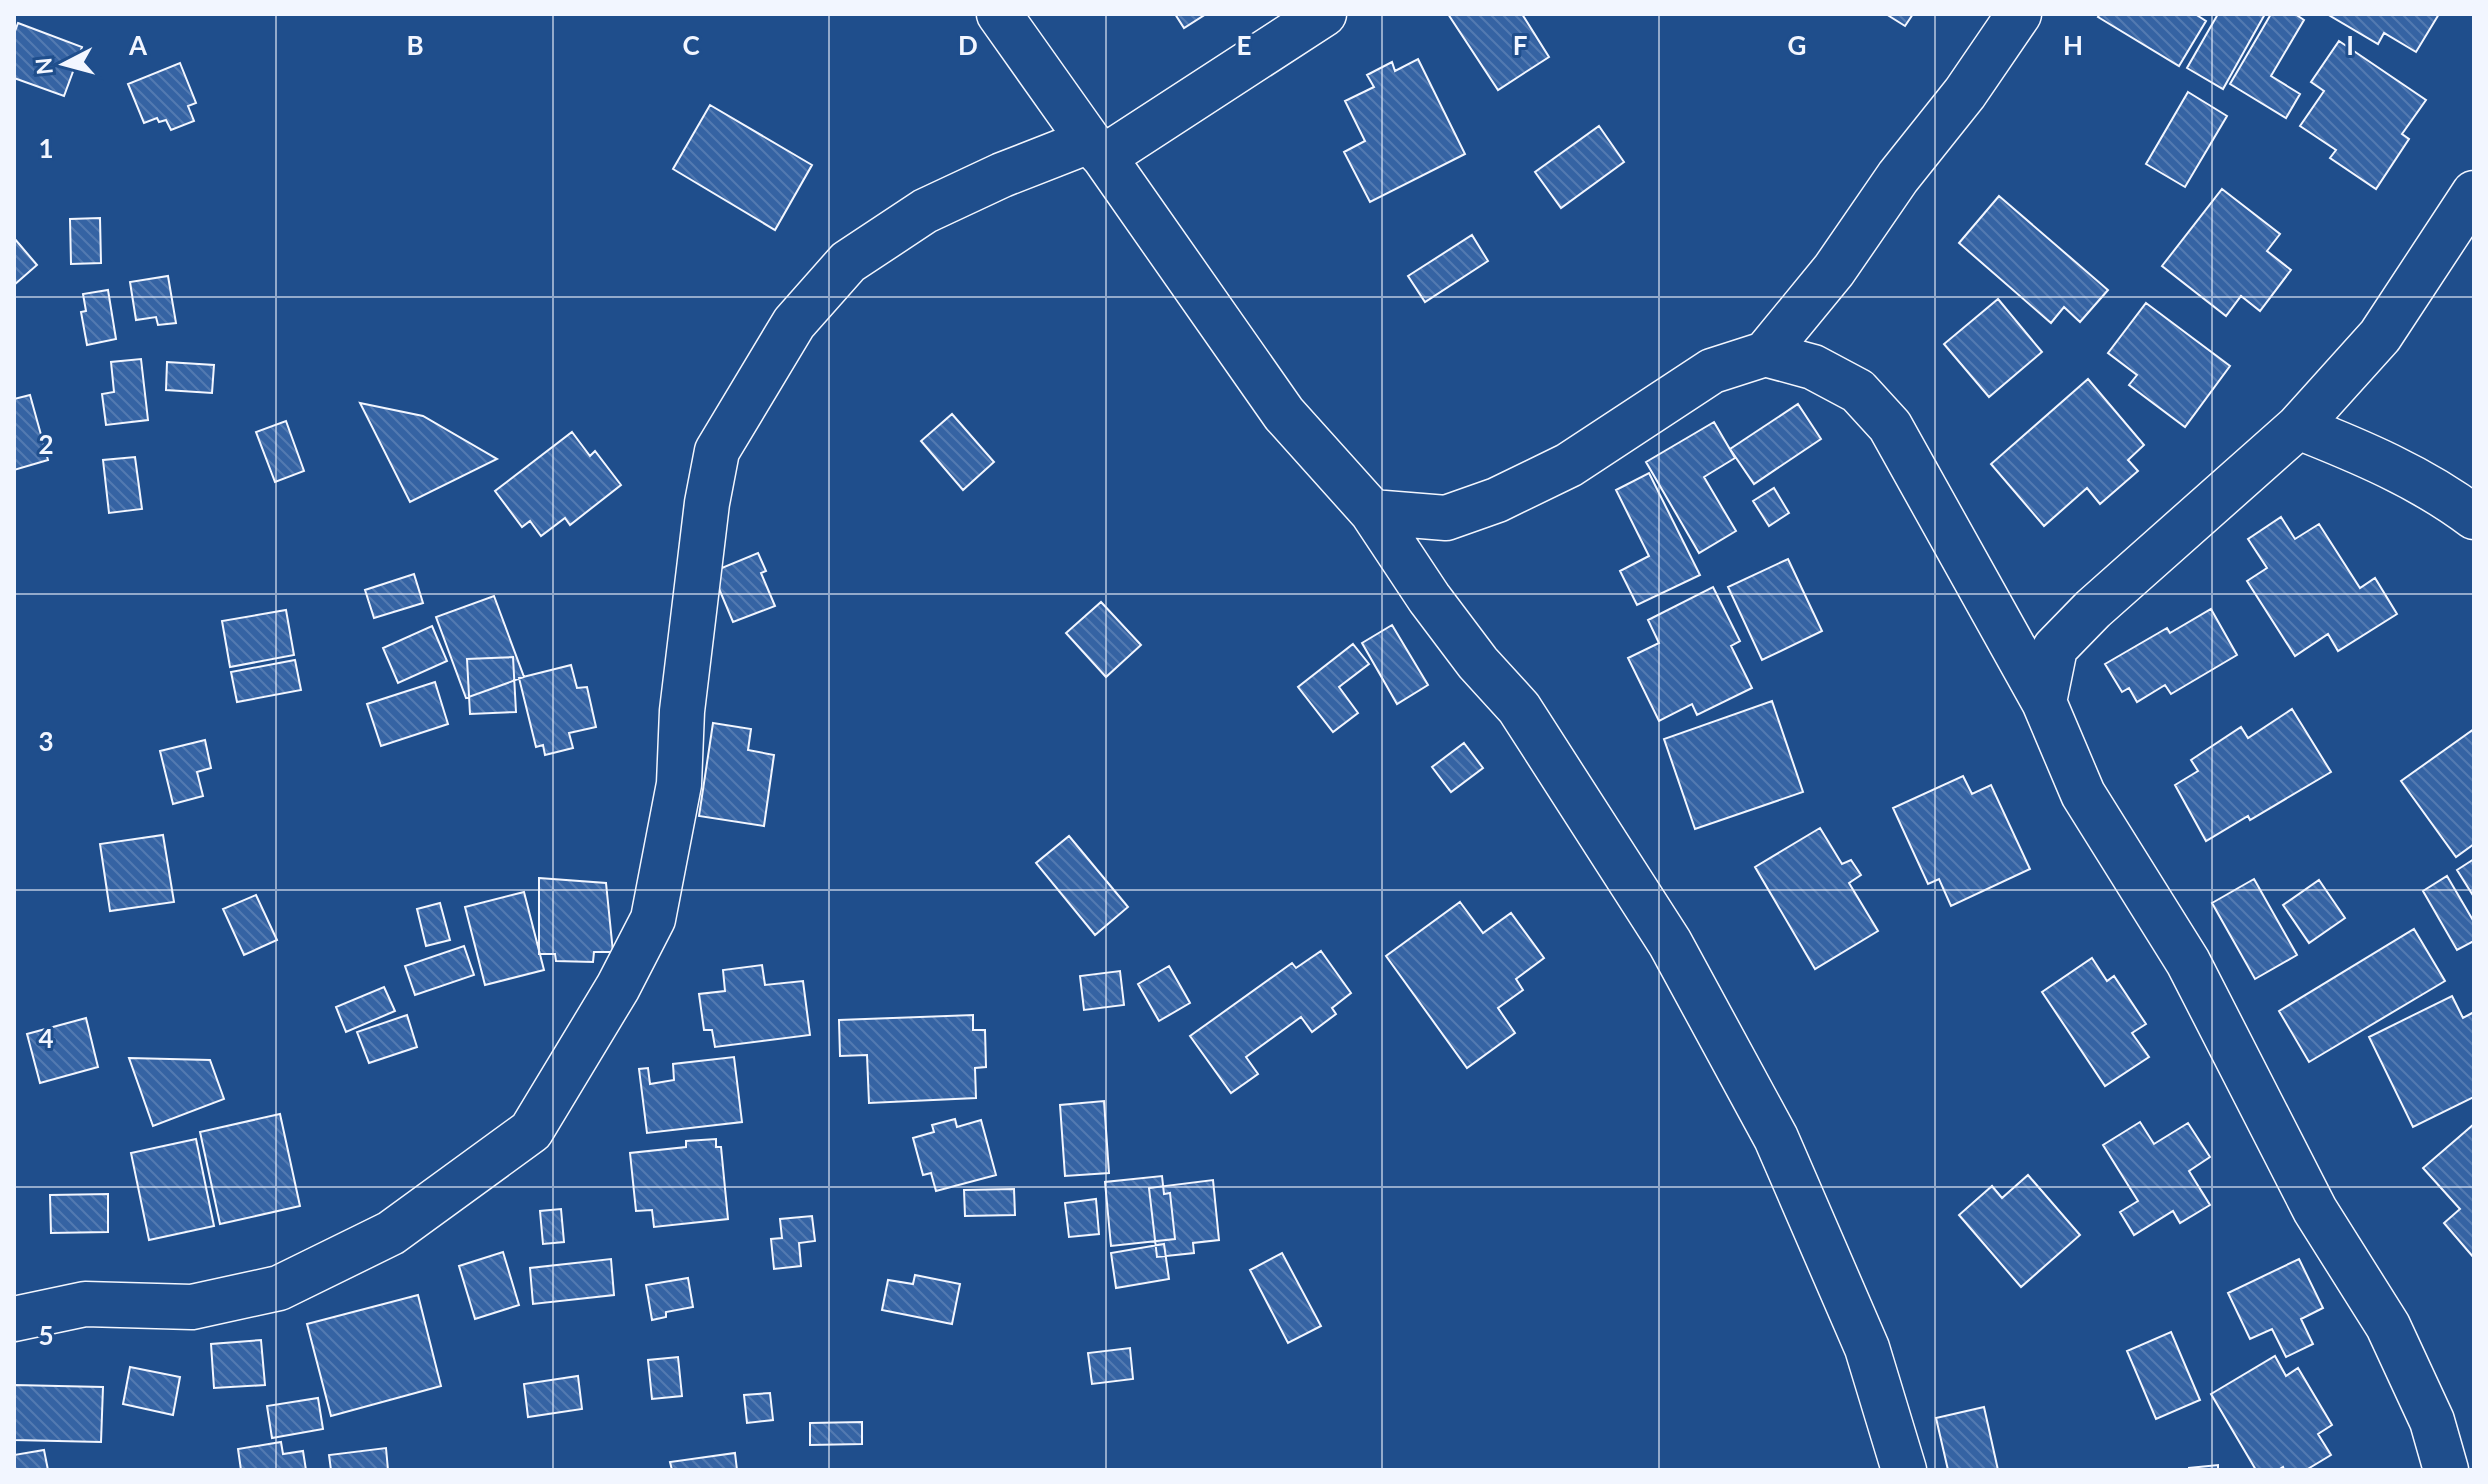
<svg xmlns="http://www.w3.org/2000/svg" width="2488" height="1484" font-family="Lato,sans-serif">
  <style>
    .building { fill: url(#building-back-hatch); stroke: #f2f6ff; stroke-width: 2 }
    .lines { fill: none; stroke-linecap: round; stroke-linejoin: round }
    .minor-casing { stroke: #f2f6ff; stroke-width: 47 }
    .minor { stroke: #1f4e8c; stroke-width: 44 }
    .grid { fill: none; stroke: #f2f6ff; stroke-width: 2; stroke-opacity: 0.55 }
    .grid-label { font-size: 26px; text-anchor: middle; font-weight: bold; fill: #f2f6ff; stroke: #1f4e8c; stroke-width: 6; stroke-linejoin: round; paint-order: stroke }
  </style>
  <defs>
    <pattern id="building-back-hatch" width="6" height="6" patternUnits="userSpaceOnUse" patternTransform="scale(2)"><rect width="6" height="6" fill="#3563a3"/><path d="M-1 5l2 2M0 0l6 6M5-1l2 2" fill="none" stroke="#537ab1"/></pattern>
  </defs>
  <rect width="100%" height="100%" fill="#1f4e8c"/>
  <path class="building" d="M1175,14H1206L1184,28Z
    M1448,14H1522L1549,57L1498,90Z
    M1886,14H1913L1905,26Z
    M2100,14H2195L2206,21L2179,66L2098,17Z
    M2218,14H2265L2223,89L2187,68Z
    M2271,14H2295L2304,20L2271,76L2300,94L2286,118L2230,84Z
    M2327,14H2439L2416,52L2384,33L2378,44Z
    M18,23L82,47L64,96L14,78V34Z
    M2339,41L2426,100L2402,134L2409,139L2376,189L2330,158L2336,150L2300,126L2324,91L2311,82Z
    M1418,59L1465,154L1370,202L1344,152L1365,141L1345,101L1374,87L1367,75L1392,62L1395,71Z
    M180,63L196,103L188,106L194,121L171,130L166,120L159,122L157,118L144,123L128,84Z
    M2188,92L2227,116L2185,187L2146,164Z
    M710,105L812,165L775,230L673,169Z
    M1599,126L1624,162L1561,208L1535,172Z
    M2222,189L2280,234L2267,251L2291,270L2260,311L2241,296L2226,316L2162,266Z
    M1999,196L2108,290L2080,322L2064,307L2051,323L1959,243Z
    M100,218L101,263L71,264L70,219Z
    M1472,235L1488,261L1425,302L1408,276Z
    M14,238L37,265L14,285Z
    M168,276L176,323L158,325L156,317L136,320L130,282Z
    M108,290L116,339L87,345L81,312L86,311L83,294Z
    M1998,299L2042,352L1989,397L1944,344Z
    M2146,303L2230,366L2185,427L2129,385L2137,375L2108,353Z
    M141,359L148,420L106,425L102,394L114,392L111,362Z
    M167,362L214,365L212,393L166,390Z
    M2088,379L2144,445L2128,460L2138,471L2100,504L2087,488L2044,526L1991,464Z
    M30,395L48,460L14,470V399Z
    M360,403L423,416L497,459L410,502Z
    M1798,404L1821,439L1754,484L1730,449Z
    M952,414L994,462L963,490L921,441Z
    M286,421L304,471L275,482L256,432Z
    M1714,422L1735,458L1704,477L1736,531L1699,553L1646,462Z
    M572,432L590,456L595,451L621,485L570,525L565,518L541,536L530,521L522,527L495,491Z
    M135,457L142,509L109,513L103,460Z
    M1649,473L1700,575L1637,605L1620,571L1649,556L1616,490Z
    M1774,488L1789,513L1769,526L1753,501Z
    M2281,517L2295,539L2319,524L2360,588L2375,578L2397,614L2338,651L2328,634L2295,656L2247,581L2267,568L2248,539Z
    M758,553L766,571L761,573L775,606L733,622L712,572Z
    M1788,559L1822,631L1762,660L1728,587Z
    M414,574L423,603L374,618L365,590Z
    M1713,587L1740,641L1731,646L1752,688L1697,715L1692,704L1659,721L1628,658L1659,643L1648,620Z
    M494,596L524,677L466,698L436,617Z
    M1101,602L1141,645L1106,677L1066,633Z
    M2211,609L2237,655L2171,694L2165,685L2137,702L2129,688L2122,692L2105,664L2167,628L2170,633Z
    M286,610L294,655L230,667L222,621Z
    M1392,625L1428,685L1397,704L1362,643Z
    M432,626L447,661L398,683L383,648Z
    M1353,644L1369,664L1339,687L1358,713L1333,732L1298,687Z
    M513,657L516,712L470,714L467,659Z
    M295,660L301,690L237,702L231,672Z
    M571,665L577,688L587,687L596,727L569,733L573,748L545,755L543,745L536,747L519,678Z
    M435,682L448,724L381,746L367,704Z
    M1772,701L1803,792L1695,829L1664,739Z
    M2292,709L2331,772L2250,820L2248,816L2206,841L2175,785L2198,771L2191,760L2241,727L2248,738Z
    M713,723L751,729L748,750L774,755L764,826L699,816Z
    M2474,729V844L2456,857L2401,781Z
    M205,740L211,768L197,772L203,796L173,804L160,751Z
    M1464,743L1483,768L1451,792L1432,767Z
    M1963,776L1972,794L1991,785L2030,869L1951,906L1939,879L1928,884L1893,808Z
    M1820,828L1842,864L1851,860L1861,875L1849,883L1878,931L1815,969L1755,867Z
    M163,835L174,902L110,911L100,844Z
    M1069,836L1128,907L1095,935L1036,863Z
    M2474,859V897L2457,870Z
    M2447,876L2474,922V941L2457,950L2423,891Z
    M539,878L606,883L613,952H594L593,962L556,961L555,954H539Z
    M2254,879L2297,955L2255,979L2212,903Z
    M2319,880L2345,918L2309,943L2283,905Z
    M524,892L544,970L485,985L465,907Z
    M256,895L277,940L244,955L223,909Z
    M1460,902L1483,933L1511,913L1544,958L1516,979L1523,990L1498,1008L1515,1033L1467,1068L1386,956Z
    M440,903L450,940L426,946L417,909Z
    M2414,929L2445,981L2309,1062L2279,1011Z
    M464,946L474,975L415,995L405,966Z
    M1321,951L1351,993L1332,1008L1336,1014L1312,1032L1301,1017L1246,1057L1258,1074L1231,1093L1190,1036L1292,963L1296,968Z
    M2092,958L2107,981L2114,976L2146,1024L2132,1033L2149,1057L2105,1086L2042,992Z
    M762,965L765,985L803,981L810,1035L715,1047L712,1030H704L699,994L725,991L723,970Z
    M1169,966L1190,1003L1159,1021L1138,984Z
    M1120,971L1124,1005L1084,1010L1080,976Z
    M384,987L395,1011L346,1032L336,1007Z
    M2452,996L2463,1018L2474,1012V1097L2413,1127L2369,1037Z
    M407,1015L417,1047L369,1063L357,1032Z
    M973,1015V1030H985L986,1067L975,1068L976,1098L869,1103L867,1055L840,1056L839,1020Z
    M86,1018L98,1067L40,1083L27,1034Z
    M734,1057L742,1122L647,1133L639,1069L648,1068L650,1084L674,1080L673,1064Z
    M129,1058L210,1060L224,1099L153,1126Z
    M1104,1101L1109,1173L1065,1176L1060,1105Z
    M280,1114L300,1206L220,1224L200,1132Z
    M955,1119L957,1127L981,1120L996,1175L936,1191L931,1173L923,1175L913,1138L934,1132L932,1125Z
    M2140,1122L2154,1144L2188,1123L2210,1157L2189,1171L2210,1205L2180,1223L2173,1211L2134,1235L2120,1212L2138,1201L2103,1145Z
    M2474,1124V1258L2444,1223L2460,1209L2423,1168Z
    M196,1139L214,1226L149,1240L131,1153Z
    M716,1139V1147H721L728,1219L654,1227L652,1210L636,1211L630,1153L686,1147V1141Z
    M2028,1175L2080,1235L2021,1287L1959,1215L1992,1186L2002,1198Z
    M1162,1176L1164,1194L1170,1193L1175,1239L1111,1246L1105,1182Z
    M1213,1180L1219,1240L1193,1243L1194,1253L1157,1257L1149,1188Z
    M1014,1189L1015,1215L965,1216L964,1190Z
    M108,1194V1232L51,1233L50,1195Z
    M1096,1199L1099,1234L1069,1237L1065,1203Z
    M561,1209L564,1242L543,1244L540,1211Z
    M812,1216L815,1241L799,1243L801,1266L774,1269L771,1239L782,1238L780,1219Z
    M1164,1244L1169,1279L1116,1288L1111,1253Z
    M503,1252L519,1305L475,1319L459,1266Z
    M1282,1253L1321,1326L1288,1343L1250,1270Z
    M611,1259L614,1295L533,1304L530,1268Z
    M2299,1259L2323,1308L2301,1319L2313,1344L2286,1357L2272,1329L2250,1339L2228,1293Z
    M915,1275L960,1284L952,1324L882,1310L888,1280L913,1284Z
    M688,1278L693,1307L666,1312V1317L652,1320L646,1285Z
    M418,1295L441,1386L331,1416L307,1324Z
    M2171,1332L2200,1400L2156,1419L2127,1351Z
    M261,1340L265,1385L214,1388L211,1344Z
    M1130,1348L1133,1379L1092,1384L1088,1353Z
    M2275,1356L2286,1376L2298,1368L2332,1425L2318,1434L2331,1455L2306,1470H2284L2283,1467L2278,1470H2256L2211,1394Z
    M678,1357L682,1396L652,1399L648,1360Z
    M130,1367L180,1377L173,1415L123,1404Z
    M578,1376L582,1409L528,1417L524,1384Z
    M14,1385L103,1387L101,1442L14,1440Z
    M770,1393L773,1420L747,1423L744,1395Z
    M318,1398L323,1429L272,1438L267,1406Z
    M1984,1407L1998,1470H1948L1936,1418Z
    M862,1422V1444L810,1445V1423Z
    M281,1442L283,1454L303,1451L306,1470H241L238,1449Z
    M386,1448L388,1470H331L329,1455Z
    M44,1450L48,1470H14V1455Z
    M735,1453L737,1470H672L670,1462Z
    M2218,1465V1470H2189V1468Z"/>
  <g class="lines">
    <defs>
      <path id="minor" d="M999,14L1089,141L1104,157L1284,414L1372,512L1429,598L1478,663L1519,708L1670,943L1776,1138L1867,1348L1904,1470
        M1104,157L1324,14
        M1765,354L1834,270L1898,177L1965,93L2019,14
        M2298,427C2359,451 2421,477 2474,517
        M1372,512L1446,518L1497,500L1569,465L1712,371L1765,354L1813,367L1858,391L1890,426L2044,702
        M14,1319L85,1304L192,1307L279,1288L391,1233L531,1131L618,987L653,919L679,784L682,711L707,503L717,451L794,323L848,262L925,211L1002,175L1089,141
        M2446,1470L2432,1421L2388,1326L2315,1210L2188,962L2083,794L2044,702L2055,648L2093,609L2298,427L2380,336L2474,193"/>
    </defs>
    <use href="#minor" class="minor-casing"/>
    <use href="#minor" class="minor"/>
  </g>
  <path class="grid" d="M276,14V1470M553,14V1470M829,14V1470M1106,14V1470M1382,14V1470M1659,14V1470M1935,14V1470M2212,14V1470M14,297H2474M14,594H2474M14,890H2474M14,1187H2474"/>
  <g class="grid-label">
    <text x="138" y="55">A</text>
    <text x="415" y="55">B</text>
    <text x="691" y="55">C</text>
    <text x="968" y="55">D</text>
    <text x="1244" y="55">E</text>
    <text x="1520" y="55">F</text>
    <text x="1797" y="55">G</text>
    <text x="2073" y="55">H</text>
    <text x="2350" y="55">I</text>
    <text x="46" y="158">1</text>
    <text x="46" y="454">2</text>
    <text x="46" y="751">3</text>
    <text x="46" y="1048">4</text>
    <text x="46" y="1345">5</text>
  </g>
  <rect width="2488" height="1484" fill="none" stroke="#f2f6ff" stroke-width="32"/>
  <g transform="translate(64 64) rotate(264)" stroke="#1f4e8c" stroke-width="6" paint-order="stroke">
  <path d="M0-6L14 30L0 20L-14 30Z" fill="#f2f6ff"/>
  <text y="-12" font-size="22" font-weight="bold" text-anchor="middle" fill="#f2f6ff">N</text>
  </g>
</svg>
